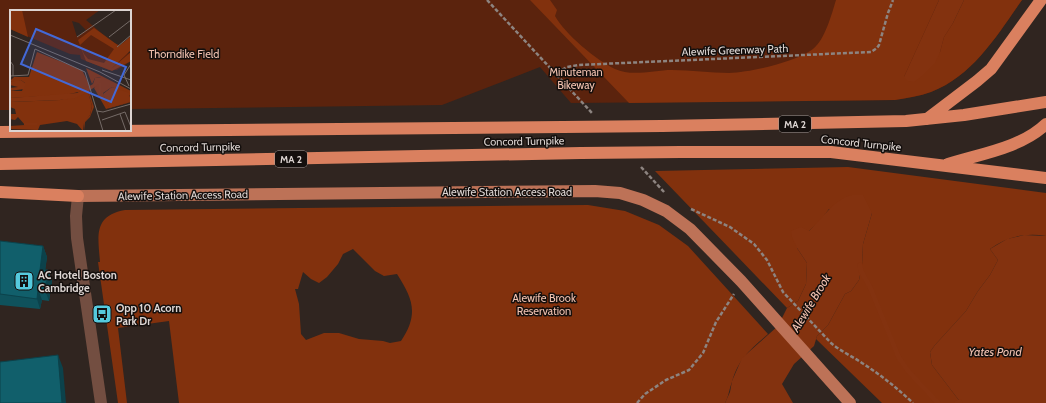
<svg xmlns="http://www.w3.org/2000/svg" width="1046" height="403" font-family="Cabin,sans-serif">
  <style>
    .green { fill: #5b230d }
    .forest { fill: #82310d; fill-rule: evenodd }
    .water { fill: #83320f }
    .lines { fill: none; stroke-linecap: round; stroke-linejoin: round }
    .stream { stroke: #83320f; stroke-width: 5 }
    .path { stroke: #8d8480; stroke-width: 2.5; stroke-dasharray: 4 2; stroke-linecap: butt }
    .minor { stroke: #734e41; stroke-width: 12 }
    .major { stroke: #bd7257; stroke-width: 12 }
    .highway { stroke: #da805f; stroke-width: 12 }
    .highway-bridge { stroke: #da805f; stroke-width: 12 }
    .wall { fill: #0f525c }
    .shaded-wall { fill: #0c424b }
    .building { fill: #115f6b; stroke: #0c424b }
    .labels { text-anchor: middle; stroke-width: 3; stroke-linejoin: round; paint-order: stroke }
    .shield { fill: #140f0d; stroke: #a19a97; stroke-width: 1 }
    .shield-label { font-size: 10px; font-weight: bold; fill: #ddd5d2 }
    .street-label { font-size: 11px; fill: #ddd5d2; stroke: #140f0d }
    .park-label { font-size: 11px; fill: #f2c2b0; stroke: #140f0d }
    .poi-label { font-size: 11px; font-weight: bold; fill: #ddd5d2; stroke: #140f0d; text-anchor: start }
    .water-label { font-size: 12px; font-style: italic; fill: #f1c1b0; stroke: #140f0d }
    .inset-river { fill: none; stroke: #83320f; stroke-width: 2 }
    .inset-road { fill: none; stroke: #756b67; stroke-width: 1 }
    .view { fill: #4369d7; fill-opacity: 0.15; stroke: #4369d7; stroke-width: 2 }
    .inset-edge { fill: none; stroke: #ddd5d2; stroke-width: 2 }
  </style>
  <rect width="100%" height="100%" fill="#302520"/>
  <path class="green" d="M0,0H939L921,41L953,23L964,0H1022C997,35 974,75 931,92C920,96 907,98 895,100L571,103L540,67L442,105L130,109V11H11V110H0Z"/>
  <path class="forest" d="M530,0H550L557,10L555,16C564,33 597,61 615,69C632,77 654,70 672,70C691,70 710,73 729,73C752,72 795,62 813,49C825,40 832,13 836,0H939L904,77L940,52L944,37L953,23L964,0H1022C997,35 974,75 931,92C920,96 907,98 895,100L629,103Z
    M848,167L1046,193V236C1026,232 1006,237 990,249L998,260L990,275L978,291L966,311L935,345L930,352L932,365L961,403H882L816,339L817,336L828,325L845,294L851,291L859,280L862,265L863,244L872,213L829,209L820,221L809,231L797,248L807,263L806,284L798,301L787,308L655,171Z
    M588,205L625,211L659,225L688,246L768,334C751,349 738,359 732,382C729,389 729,396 725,403H179L169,321L118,328L127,403H118L98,262H100C98,236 93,216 125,210ZM353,249L375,271L384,276L397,274C413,299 419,314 401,341L390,343L383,341L359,339L339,333H324L306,340L301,334L299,304L295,289H298L303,272L311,279L319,283L327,277L338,264L343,254Z"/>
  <path class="water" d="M939,0H964L953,23L944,37L940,52L935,63L922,76L914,82L908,81L904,77Z
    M852,195H863L872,213L863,244L862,265L859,280L851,291L845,294L828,325L817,336L814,346L794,364L782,384L793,403H725L730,392L732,381L742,358L778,326L787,308L798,301L806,284L807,263L797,248L792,237L791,231L801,227L809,231C822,219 834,199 852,195Z
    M1024,235L1046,236V403H961L932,365L930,352L935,345L966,311L978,291L990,275L998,260L990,249L1007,239Z"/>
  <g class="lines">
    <path class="stream" d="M860,265L861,271L870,287L899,358L909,372L938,403
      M957,403L960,402"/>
    <path class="path" d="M487,0L592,113
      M557,73L567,67L578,65L871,52L877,48L879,45L888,13L893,0
      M641,167L665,193
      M691,209L730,227L754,244L767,260L783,292L831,343C840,351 852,356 862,363C881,375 897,388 913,403
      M637,403L645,394L666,380L689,370L703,353L716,322L734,294"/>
    <path class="minor" d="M78,196L76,216L77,238L101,403"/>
    <path class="major" d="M78,196L595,191L620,193L643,200L666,211L690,229L741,281L850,403"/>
    <path class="highway" d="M927,119L977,81L991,69L1041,0
      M662,126L906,121L964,115L1046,102
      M0,132L563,127
      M681,152H831L1046,178
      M0,164L581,153
      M948,164C980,154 1021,148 1046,124
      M0,192L78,196"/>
    <path class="highway-bridge" d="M563,127L662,126
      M581,153L681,152"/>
  </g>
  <path class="wall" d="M0,241L43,246L47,257L45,270H48L52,281L49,301L42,300L40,309L0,305Z"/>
  <path class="shaded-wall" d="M43,246L47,257L44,280L40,270Z
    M48,270L52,281L49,301L45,290Z
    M38,289L42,300L40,309L37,299Z
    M58,355L63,368L66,403H62Z"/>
  <path class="building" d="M0,241L43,246L40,270H48L45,290L38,289L37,299L0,294Z
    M58,355L62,403H0V362Z"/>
  <defs>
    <symbol id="building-square" viewBox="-11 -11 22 22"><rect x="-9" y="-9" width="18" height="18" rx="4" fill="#55cade" stroke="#140f0d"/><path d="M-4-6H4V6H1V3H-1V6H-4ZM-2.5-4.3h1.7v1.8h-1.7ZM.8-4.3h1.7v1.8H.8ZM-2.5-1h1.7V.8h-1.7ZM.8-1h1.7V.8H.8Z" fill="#111"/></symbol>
    <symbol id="bus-square" viewBox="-11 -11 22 22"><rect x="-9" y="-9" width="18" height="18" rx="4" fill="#55cade" stroke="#140f0d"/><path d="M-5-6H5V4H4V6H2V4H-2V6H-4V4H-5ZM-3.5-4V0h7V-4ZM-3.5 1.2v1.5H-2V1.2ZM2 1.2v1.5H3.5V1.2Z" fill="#111"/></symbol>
  </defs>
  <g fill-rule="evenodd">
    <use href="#building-square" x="13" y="270" width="22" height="22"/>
    <use href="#bus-square" x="91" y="303" width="22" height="22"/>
  </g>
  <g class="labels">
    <g class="shield">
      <rect x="779" y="116" width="32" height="16" rx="3"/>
      <rect x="275" y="151" width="32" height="16" rx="3"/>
    </g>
    <g class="shield-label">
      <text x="795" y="128">MA 2</text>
      <text x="291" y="163">MA 2</text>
    </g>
    <g class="street-label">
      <text transform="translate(735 50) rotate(-2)" y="4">Alewife Greenway Path</text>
      <text transform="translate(524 141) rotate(-1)" y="4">Concord Turnpike</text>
      <text transform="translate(861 143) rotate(6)" y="4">Concord Turnpike</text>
      <text transform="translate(200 147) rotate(-1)" y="4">Concord Turnpike</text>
      <text x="507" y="196">Alewife Station Access Road</text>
      <text transform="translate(183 195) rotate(-1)" y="4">Alewife Station Access Road</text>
    </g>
    <g class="park-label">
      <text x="184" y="58">Thorndike Field</text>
      <text x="576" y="76">Minuteman<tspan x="576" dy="13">Bikeway</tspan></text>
      <text x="544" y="302">Alewife Brook<tspan x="544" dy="13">Reservation</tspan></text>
    </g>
    <g class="poi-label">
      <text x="38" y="279">AC Hotel Boston<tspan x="38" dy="13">Cambridge</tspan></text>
      <text x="116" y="312">Opp 10 Acorn<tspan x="116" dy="13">Park Dr</tspan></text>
    </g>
    <g class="water-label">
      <text transform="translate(811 303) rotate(-59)" y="4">Alewife Brook</text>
      <text x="995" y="356">Yates Pond</text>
    </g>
  </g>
  <g transform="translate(10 10)">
    <rect width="121" height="121" fill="#302520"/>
    <path d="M0,0H90L76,10L102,32L121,40L117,44L121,42V51L107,60H99L71,49L70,45L60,44L0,19ZM62,11L69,13L76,20L67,27Z" fill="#5b230d" fill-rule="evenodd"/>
    <path d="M0,0H12L18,27L0,19ZM84,18L109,36L121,26V40L101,59L121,42V51L102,61L76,51L68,30ZM81,25L104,39L94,53L78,49L74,44L70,35ZM27,42L72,60L80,76L73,81L55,85L0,88V81H12L15,73L11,70L4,73L0,71L4,67H19ZM76,58L121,81V86L102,77L93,83L99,97L121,92L96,99L84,78L91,67L85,68L82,74ZM78,82L82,96L80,105L74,113L73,121L67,114L57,111L30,115L28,120L0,119V116L15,115L8,107L5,110L0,109V104H6L5,99L0,97V92L50,90Z" fill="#82310d" fill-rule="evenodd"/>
    <path d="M93,67L89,74L79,81L84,97L80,107L75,112L74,121V112L80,105L82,96L78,82L65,88L50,90L0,92V88L67,83L83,74L85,68ZM11,70L16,74L14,79L0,81V78L8,77L0,75V72ZM102,77L119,83L121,92L99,98L93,84Z" fill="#83320f"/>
    <path class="inset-river" d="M90,73V84L94,89M14,114H27"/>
    <path class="inset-road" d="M0,25L90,62L121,79M67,27L106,0M99,27L121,10M107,37L121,25M25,39L75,62L93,121M0,51L3,55V66M92,60L121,70M0,66L18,65L25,39M119,76L114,65L121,54M87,101L93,102L121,94M110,104L116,121M92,110L115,102L121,117"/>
    <path class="view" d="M26,19L116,57L101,92L11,54Z"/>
    <rect width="121" height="121" class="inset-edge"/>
  </g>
</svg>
